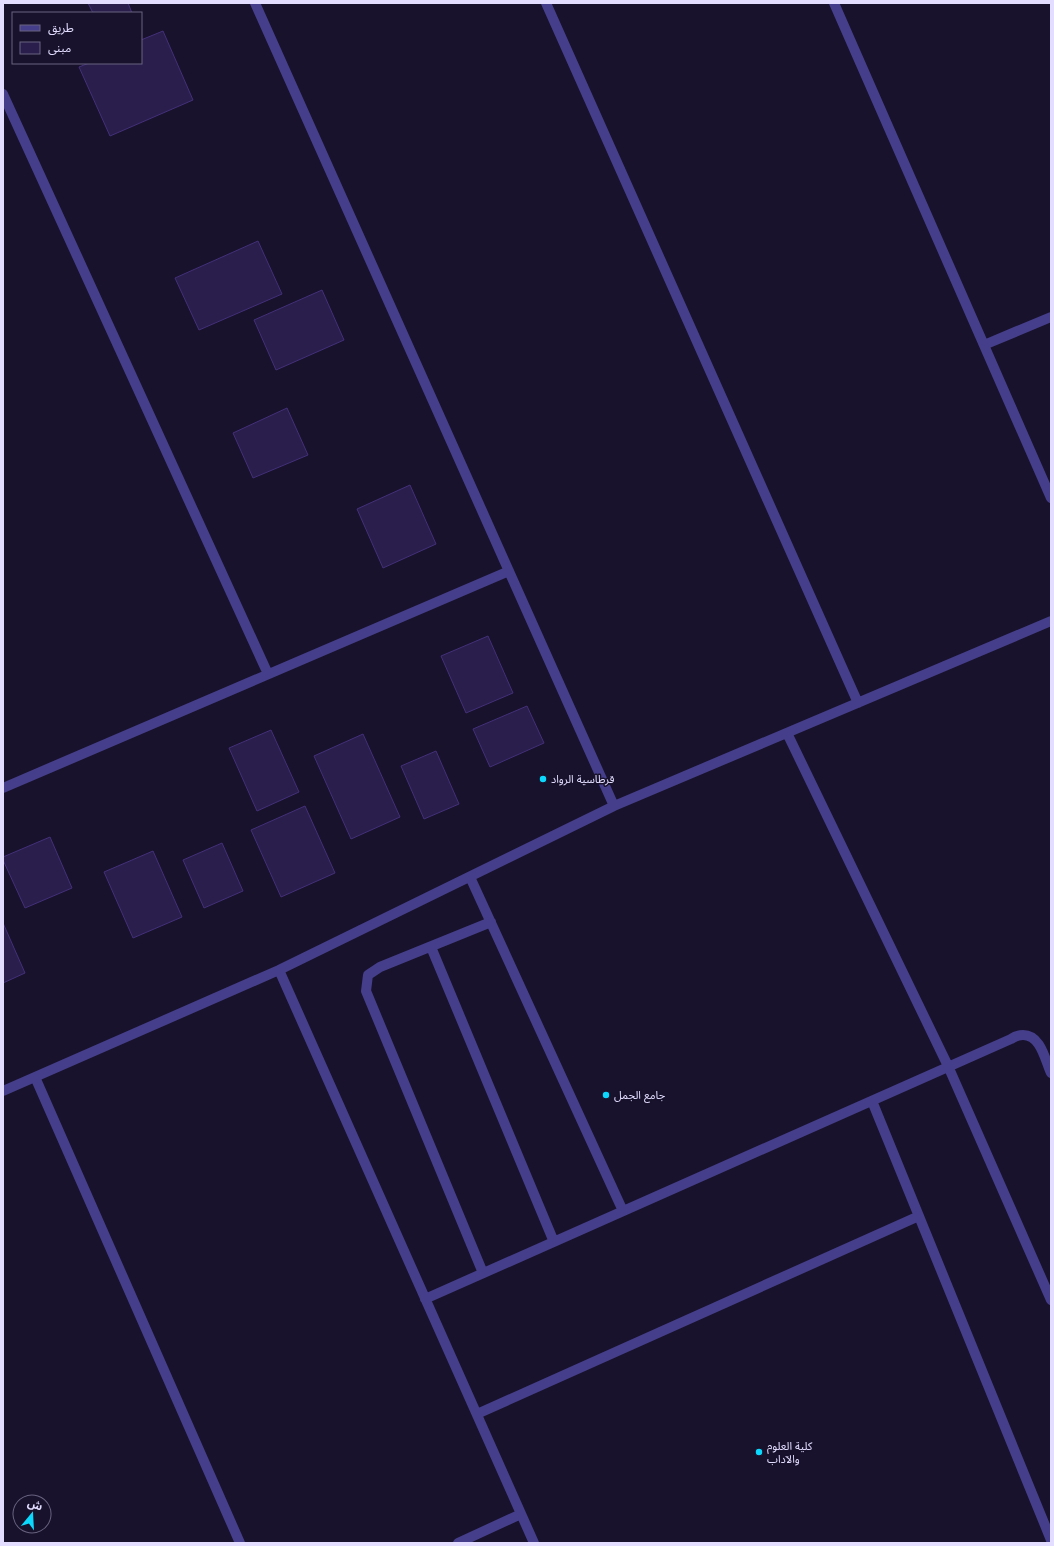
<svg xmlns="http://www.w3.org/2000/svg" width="1054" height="1546" font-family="Inter,'Noto Sans Arabic',sans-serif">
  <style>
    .building { fill: #2a1e4d; stroke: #433079 }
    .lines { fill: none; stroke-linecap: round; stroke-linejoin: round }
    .minor { stroke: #453e8a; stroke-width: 10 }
    .poi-dot { fill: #0cd7fc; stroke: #18122c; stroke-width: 1.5 }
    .labels { text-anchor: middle; stroke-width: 3; stroke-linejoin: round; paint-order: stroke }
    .poi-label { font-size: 11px; fill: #e3ddff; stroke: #18122c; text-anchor: start }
  </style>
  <rect width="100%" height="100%" fill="#18122c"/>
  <path class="building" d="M88,3H128L132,13H93Z
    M163,31L193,100L110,136L79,67L89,63H141V40Z
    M258,241L282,294L199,330L175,278Z
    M322,290L344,340L276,370L254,320Z
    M287,408L308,455L253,478L233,433Z
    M410,485L436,544L383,568L357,509Z
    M488,636L513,693L466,713L441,656Z
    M527,706L544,743L490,767L473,729Z
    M271,730L299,792L257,811L229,748Z
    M363,734L400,817L351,839L314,756Z
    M436,751L459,804L424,819L401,766Z
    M305,806L335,873L281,897L251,830Z
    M50,837L72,888L25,908L3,860V857Z
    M222,843L243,891L204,908L183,860Z
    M153,851L182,917L133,938L104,872Z
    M3,923L25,973L3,983Z"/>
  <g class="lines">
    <path class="minor" d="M255,3L614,806
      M546,3L858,703
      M834,3L1051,498
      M3,94L268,674
      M984,345L1051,317
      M787,733L948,1066L1051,1300
      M3,788L509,571
      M470,877L623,1211
      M431,947L554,1242
      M279,970L534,1543
      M35,1077L240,1543
      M3,1091L279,970L614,806L1051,621
      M872,1101L1051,1540
      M483,1273L366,991L368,975L380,967L491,922
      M425,1299L1011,1039C1014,1037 1019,1035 1023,1035C1041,1035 1045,1060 1051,1073
      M477,1414L919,1216
      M458,1543L521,1514"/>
  </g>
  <g class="poi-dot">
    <circle cx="543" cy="779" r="4"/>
    <circle cx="606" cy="1095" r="4"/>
    <circle cx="759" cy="1452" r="4"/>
  </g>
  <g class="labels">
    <g class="poi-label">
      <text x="551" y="783">قرطاسية الرواد</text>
      <text x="614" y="1099">جامع الجمل</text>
      <text x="767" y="1450">كلية العلوم<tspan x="767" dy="13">والآداب</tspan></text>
    </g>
  </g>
  <rect width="1054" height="1546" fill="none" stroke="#e3ddff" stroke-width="8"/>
  <rect x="12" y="12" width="130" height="52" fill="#18122c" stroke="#696380"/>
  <rect x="20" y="25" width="20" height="6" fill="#453e8a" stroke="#696380"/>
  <text x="48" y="32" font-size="12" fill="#e3ddff">طريق</text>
  <rect x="20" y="42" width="20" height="12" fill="#2a1e4d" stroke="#696380"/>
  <text x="48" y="52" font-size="12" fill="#e3ddff">مبنى</text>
  <g transform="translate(32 1514) rotate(18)"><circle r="19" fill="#18122c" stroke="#696380"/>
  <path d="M0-3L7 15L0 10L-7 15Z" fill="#0cd7fc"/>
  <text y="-6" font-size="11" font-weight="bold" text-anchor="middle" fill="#e3ddff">ش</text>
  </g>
</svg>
